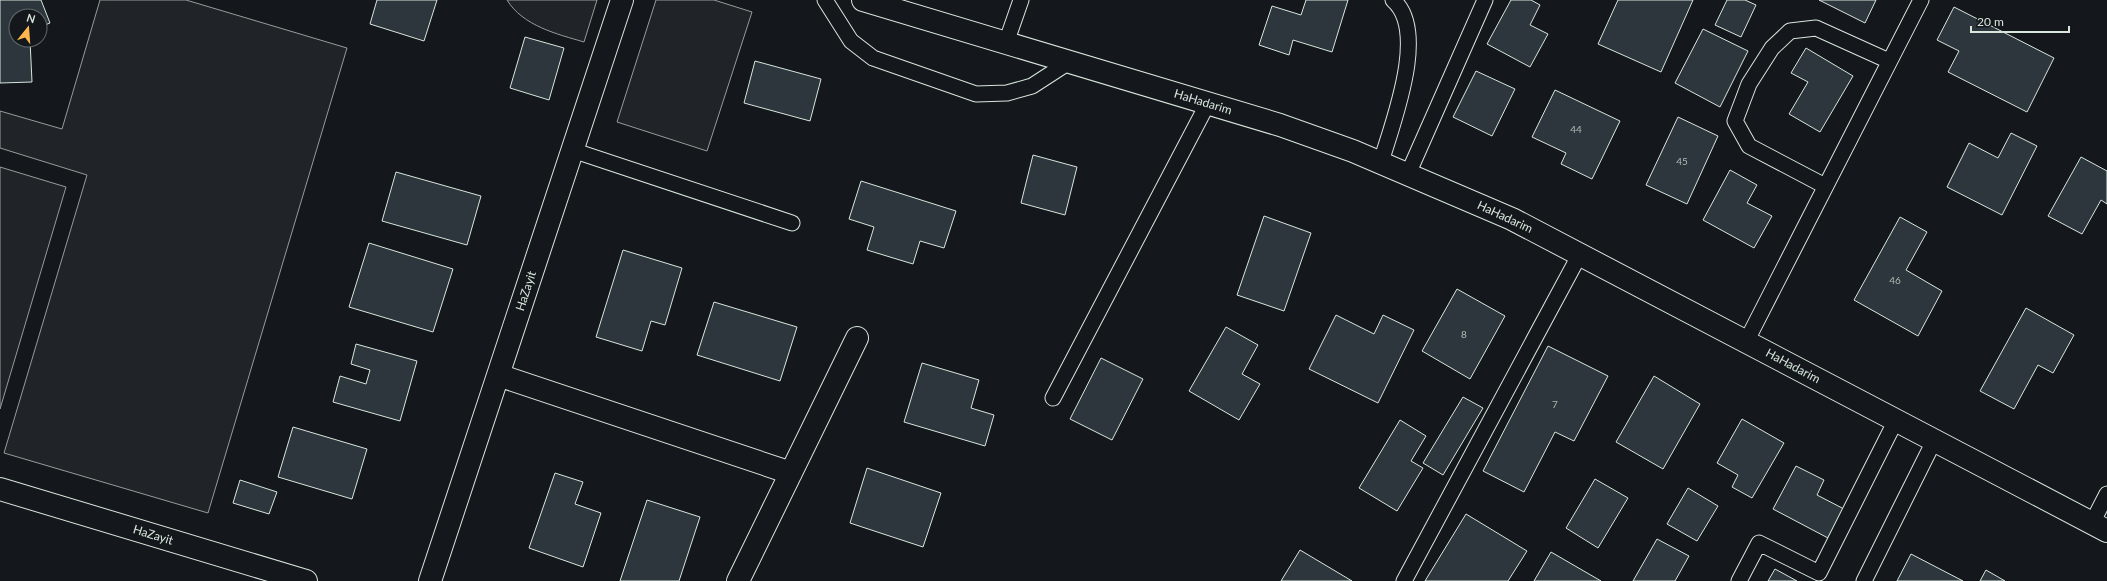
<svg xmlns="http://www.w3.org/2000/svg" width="2107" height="581" font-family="Lato,sans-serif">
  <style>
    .green { fill: #202428; stroke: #939e99 }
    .building { fill: #2c363c; stroke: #d8e6dc }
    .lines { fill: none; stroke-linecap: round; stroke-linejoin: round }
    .service-casing { stroke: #d8e6dc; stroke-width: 17 }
    .minor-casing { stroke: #d8e6dc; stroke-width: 24 }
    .service { stroke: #14181c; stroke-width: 15 }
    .minor { stroke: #14181c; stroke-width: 22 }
    .labels { text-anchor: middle; stroke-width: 3; stroke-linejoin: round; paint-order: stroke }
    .number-label { font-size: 10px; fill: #adbab4 }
    .street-label { font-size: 12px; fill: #d8e6dc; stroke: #14181c }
  </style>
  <rect width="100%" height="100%" fill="#14181c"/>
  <path class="green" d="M100,0H186L347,48L208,513L4,453L87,175L0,148V111L62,129Z
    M507,0H597L584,42C557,34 523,26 507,0Z
    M656,0H714L752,12L707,151L617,122Z
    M0,167L66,187L0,409Z"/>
  <path class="building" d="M0,0H41L50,23L40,27V16H16V40H30L32,82L0,83Z
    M377,0H437L424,41L370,24Z
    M1306,0H1348L1332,52L1293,40L1289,55L1259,45L1272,6L1301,15Z
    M1511,0H1531L1540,5L1530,25L1548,34L1530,67L1487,44Z
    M1618,0H1693L1661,72L1598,44Z
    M1727,0H1745L1756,5L1741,37L1715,25Z
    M1819,0H1876L1865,23Z
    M1954,7L2054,58L2027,112L1948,72L1959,51L1937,40Z
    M1703,29L1748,51L1720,107L1675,83Z
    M525,37L564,48L549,100L510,88Z
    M1806,48L1853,76L1820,132L1789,114L1808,82L1791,73Z
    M755,61L821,79L810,121L744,103Z
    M1476,71L1515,89L1492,136L1453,117Z
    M1555,90L1620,121L1592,179L1561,164L1566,153L1532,137Z
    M1678,117L1718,136L1687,204L1646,185Z
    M2011,133L2037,146L2002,215L1947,187L1969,143L1998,158Z
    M1033,155L1077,167L1065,215L1021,203Z
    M2081,157L2107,171V204L2101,200L2082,234L2048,216Z
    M1730,170L1757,185L1747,203L1772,216L1754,248L1703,220Z
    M396,172L481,196L467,245L382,221Z
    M861,181L956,211L944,248L920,241L913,264L867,250L874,227L849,219Z
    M1264,216L1311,233L1284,311L1237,295Z
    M1900,217L1927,232L1906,270L1942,291L1918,336L1854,300Z
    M369,243L453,269L433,332L349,307Z
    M623,250L682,268L665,325L651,321L642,351L596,337Z
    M1457,289L1505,316L1470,379L1422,351Z
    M714,302L797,327L780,381L697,355Z
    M2026,308L2074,335L2053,373L2038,365L2014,409L1980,391Z
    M1336,315L1374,334L1383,315L1414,330L1378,403L1309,369Z
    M1226,327L1258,345L1242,374L1260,384L1239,420L1189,391Z
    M356,344L417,361L400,421L333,402L340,376L366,384L370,370L351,364Z
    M1548,346L1608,376L1574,441L1555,432L1524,492L1483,471Z
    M1101,358L1143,379L1112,440L1070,419Z
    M922,363L979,380L971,408L994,415L985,446L904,422Z
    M1654,376L1700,404L1663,469L1616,442Z
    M1463,397L1483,408L1443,475L1423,463Z
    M1742,419L1784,443L1752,498L1732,487L1738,475L1717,463Z
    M1400,420L1426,436L1411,461L1423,468L1397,511L1359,488Z
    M293,427L367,449L352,499L278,477Z
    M1796,466L1824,480L1817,495L1844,509L1828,538L1773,509Z
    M867,468L941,493L923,547L850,523Z
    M555,473L583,482L575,504L601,513L583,567L529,548Z
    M1595,479L1628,498L1598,548L1566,528Z
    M240,480L277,492L269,514L233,503Z
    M1688,488L1718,506L1697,541L1667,524Z
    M647,500L700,517L679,581H620Z
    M1466,514L1527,551L1508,581H1425Z
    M1657,539L1689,556L1675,581H1633Z
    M1300,550L1352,581H1281Z
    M1551,552L1601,581H1534Z
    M1911,554L1963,581H1897Z
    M1775,569L1797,581H1768Z
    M1986,570L2005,581H1980Z"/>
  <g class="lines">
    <defs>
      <path id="service" d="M825,0L851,41L873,58L976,94L1007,93L1032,86L1069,62
        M1006,43L1021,0
        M572,150L792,223
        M1381,162C1392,124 1429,31 1393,0
        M1408,174L1485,0
        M1825,186L1749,146L1735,121L1749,84L1772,48L1790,31L1816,28L1889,61
        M1746,342L1921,0
        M1053,398L1208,103
        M2092,523L2107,494
        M1404,581L1580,254
        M1739,581L1759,543L1819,573L1896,420
        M1864,581L1934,441"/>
      <path id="minor" d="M863,0L1280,125L1353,151L1512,219L2107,531
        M498,375L791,473
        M0,489L306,581
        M430,581L622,0
        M738,581L857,338"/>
    </defs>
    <use href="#service" class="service-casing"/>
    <use href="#minor" class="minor-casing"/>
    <use href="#service" class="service"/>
    <use href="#minor" class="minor"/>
  </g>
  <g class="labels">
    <g class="number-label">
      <text x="1576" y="133">44</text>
      <text x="1682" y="165">45</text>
      <text x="1895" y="284">46</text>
      <text x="1464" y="338">8</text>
      <text x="1555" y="408">7</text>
    </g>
    <g class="street-label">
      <text transform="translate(1203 102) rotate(17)" y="4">HaHadarim</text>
      <text transform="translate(1505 217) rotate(25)" y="4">HaHadarim</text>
      <text transform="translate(526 291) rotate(-72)" y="4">HaZayit</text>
      <text transform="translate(1793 366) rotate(28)" y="4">HaHadarim</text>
      <text transform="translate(153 535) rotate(17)" y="4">HaZayit</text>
    </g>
  </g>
  <g transform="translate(28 28) rotate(17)"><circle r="19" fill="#14181c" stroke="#626a69"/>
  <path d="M0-3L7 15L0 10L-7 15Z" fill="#ffb74d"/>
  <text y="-6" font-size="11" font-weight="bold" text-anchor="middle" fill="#d8e6dc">N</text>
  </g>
  <path d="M1971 26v6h98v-6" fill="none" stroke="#d8e6dc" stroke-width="2"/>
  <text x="1977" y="26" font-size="12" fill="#d8e6dc" stroke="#14181c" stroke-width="3" paint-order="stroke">20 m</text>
</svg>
